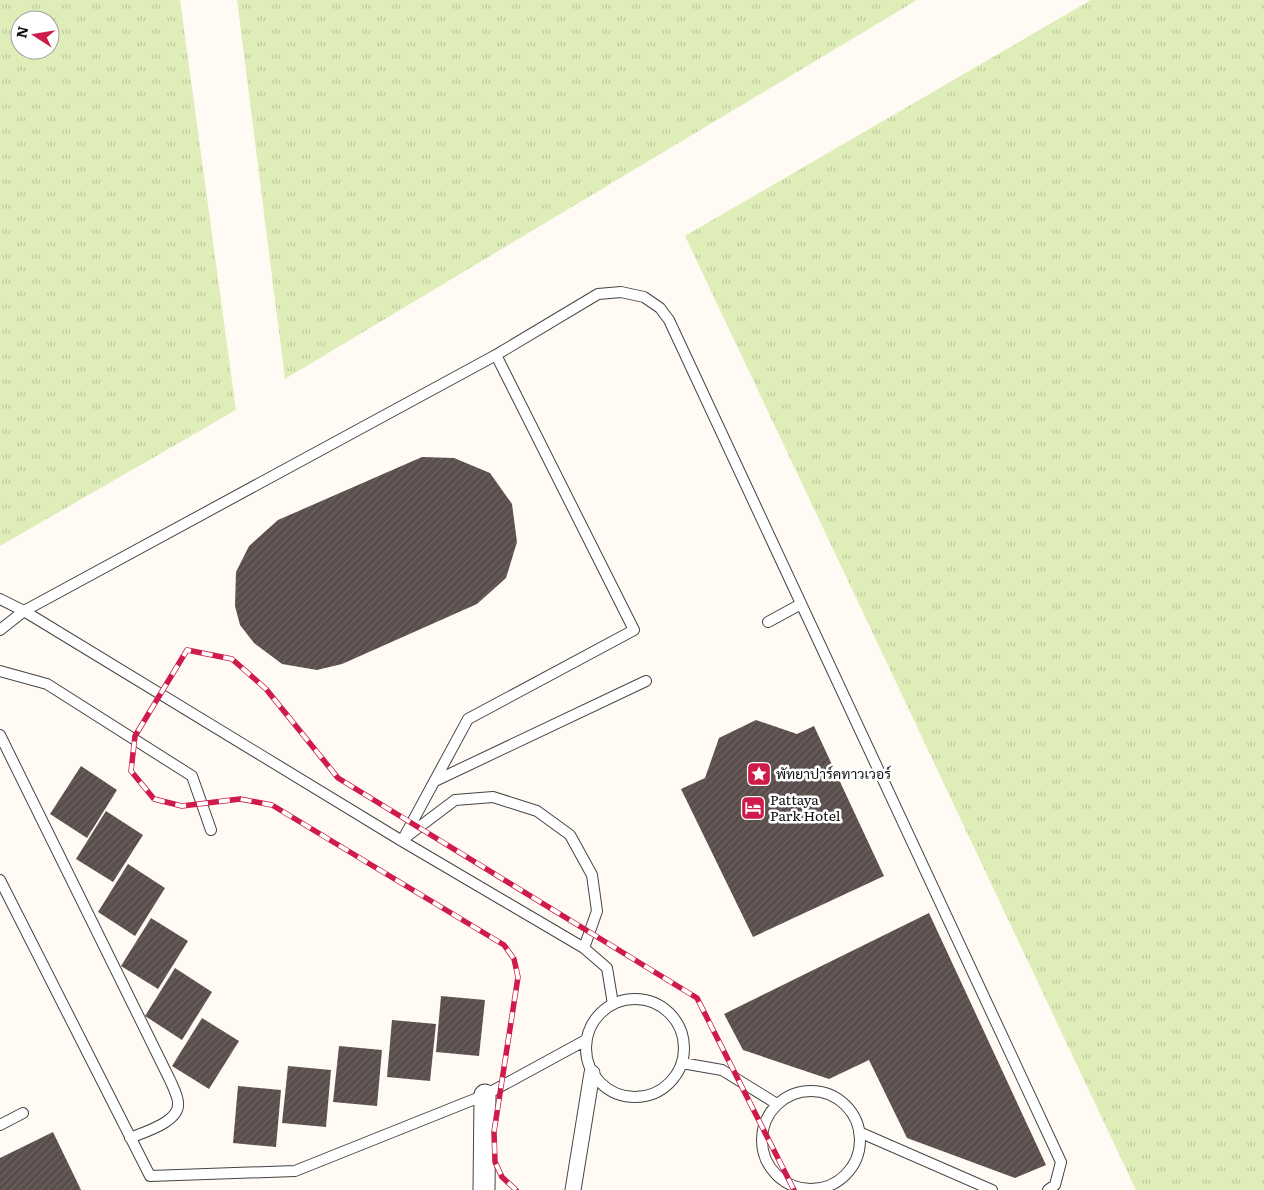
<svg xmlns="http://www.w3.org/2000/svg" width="1264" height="1190" font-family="Literata,Sarabun,serif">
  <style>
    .grass { fill: url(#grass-tufts); fill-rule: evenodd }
    .building { fill: url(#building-hatch) }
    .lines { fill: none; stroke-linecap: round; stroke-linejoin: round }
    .service-casing { stroke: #444; stroke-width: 12 }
    .pedestrian-casing { stroke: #444; stroke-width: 17 }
    .minor-casing { stroke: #444; stroke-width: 23 }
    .service { stroke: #fff; stroke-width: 10 }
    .pedestrian { stroke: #fff; stroke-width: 15 }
    .minor { stroke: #fff; stroke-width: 21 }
    .rail-casing { stroke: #ce1b49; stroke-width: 5.5 }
    .rail { stroke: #fff; stroke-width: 4; stroke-dasharray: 11; stroke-linecap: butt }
    .labels { text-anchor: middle; stroke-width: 5; stroke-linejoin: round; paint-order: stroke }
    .poi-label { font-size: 14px; fill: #111; stroke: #fff; text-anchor: start }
  </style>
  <defs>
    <pattern id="grass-tufts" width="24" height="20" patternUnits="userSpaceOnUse" patternTransform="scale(1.25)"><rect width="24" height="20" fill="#dfeeb9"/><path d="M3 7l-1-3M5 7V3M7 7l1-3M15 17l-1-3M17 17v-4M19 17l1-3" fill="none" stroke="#becb9e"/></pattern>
    <pattern id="building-hatch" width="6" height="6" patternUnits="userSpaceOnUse" patternTransform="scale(1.25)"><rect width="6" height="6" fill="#5a4e4c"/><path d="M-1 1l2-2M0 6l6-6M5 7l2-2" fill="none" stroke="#6d6362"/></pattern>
  </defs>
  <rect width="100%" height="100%" fill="#fffbf4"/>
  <path class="grass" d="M0,0H180L236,410L0,546ZM20,20H50V50H20Z
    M237,0H917L285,379Z
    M1091,0H1264V1190H1136L685,236Z"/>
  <path class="building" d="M422,457L454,458L490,473L512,504L517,542L506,578L477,604L342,664L317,670L282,664L254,643L240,625L235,606L236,572L249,546L278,520Z
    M756,720L797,734L814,726L884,876L753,937L681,789L705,778L719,738Z
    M81,766L117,790L87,838L50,814Z
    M106,811L143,835L113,882L76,859Z
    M128,864L165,888L135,936L98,912Z
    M929,913L1046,1165L1015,1178L907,1138L869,1060L829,1079L743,1050L724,1014Z
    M151,918L188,941L158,989L121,966Z
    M175,968L212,992L182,1040L145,1016Z
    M441,996L485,1000L479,1056L436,1052Z
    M202,1018L239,1041L209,1089L172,1066Z
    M392,1020L436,1024L430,1081L387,1077Z
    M339,1046L382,1050L377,1106L333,1102Z
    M288,1066L331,1070L326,1127L282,1123Z
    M238,1086L281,1090L276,1147L233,1143Z
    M53,1132L81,1190H0V1158Z"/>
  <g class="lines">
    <defs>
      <path id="service" d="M0,599L24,611L402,841L584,948L607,968L613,1004
        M768,622L801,604
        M0,630L24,611L496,355L598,294L621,292L644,297L660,308L669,320L1061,1162L1055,1185L1048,1190
        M0,671L47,684L192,776L211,830
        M0,735L170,1080C173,1087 178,1096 178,1103C180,1122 144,1132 130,1138
        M435,781L646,681
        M406,837L455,800L493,797L537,811L570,835L592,875L597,911L584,948
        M402,841L468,719L634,630L496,355
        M0,880L150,1176L295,1171L485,1095L586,1040
        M586 1048a49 49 0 1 1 98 0a49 49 0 1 1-98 0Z
        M682,1063L722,1070L777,1104
        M762 1140a49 49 0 1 1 98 0a49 49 0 1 1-98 0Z
        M0,1125L23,1113
        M859,1132L992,1190"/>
      <path id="pedestrian" d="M573,1190L592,1073"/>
      <path id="minor" d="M484,1190L485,1095"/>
    </defs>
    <use href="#service" class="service-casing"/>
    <use href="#pedestrian" class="pedestrian-casing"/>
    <use href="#minor" class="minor-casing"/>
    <use href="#service" class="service"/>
    <use href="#pedestrian" class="pedestrian"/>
    <use href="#minor" class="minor"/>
    <defs>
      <path id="rail" d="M516,1190L502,1177L495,1162L494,1132L518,977L514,959L504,945L272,805L240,799L182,806L154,799L131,771L135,736L187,650L232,659L266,689L338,778L697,998L794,1190"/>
    </defs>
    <use href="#rail" class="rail-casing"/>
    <use href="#rail" class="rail"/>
  </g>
  <defs>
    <symbol id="sight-square" viewBox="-11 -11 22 22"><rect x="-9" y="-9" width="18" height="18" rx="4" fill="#ce1b49" stroke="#fff"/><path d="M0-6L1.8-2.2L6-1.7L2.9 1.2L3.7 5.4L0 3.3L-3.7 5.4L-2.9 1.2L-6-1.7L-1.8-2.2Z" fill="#fff"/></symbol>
    <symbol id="hotel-square" viewBox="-11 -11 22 22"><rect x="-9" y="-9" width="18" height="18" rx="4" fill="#ce1b49" stroke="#fff"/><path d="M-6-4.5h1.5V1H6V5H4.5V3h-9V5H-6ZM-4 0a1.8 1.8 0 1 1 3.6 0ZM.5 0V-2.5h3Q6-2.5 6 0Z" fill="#fff"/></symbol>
  </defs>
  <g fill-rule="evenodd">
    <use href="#sight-square" x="745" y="760" width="28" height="28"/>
    <use href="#hotel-square" x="739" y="794" width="28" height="28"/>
  </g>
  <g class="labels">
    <g class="poi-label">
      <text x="776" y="779">พัทยาปาร์คทาวเวอร์</text>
      <text x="770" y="805">Pattaya<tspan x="770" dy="16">Park Hotel</tspan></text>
    </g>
  </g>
  <g transform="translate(35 35) rotate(282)"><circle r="24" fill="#ffffff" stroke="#a0a0a0"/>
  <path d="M0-4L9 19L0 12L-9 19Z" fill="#ce1b49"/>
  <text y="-8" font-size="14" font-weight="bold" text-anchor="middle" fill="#111111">N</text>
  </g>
</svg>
